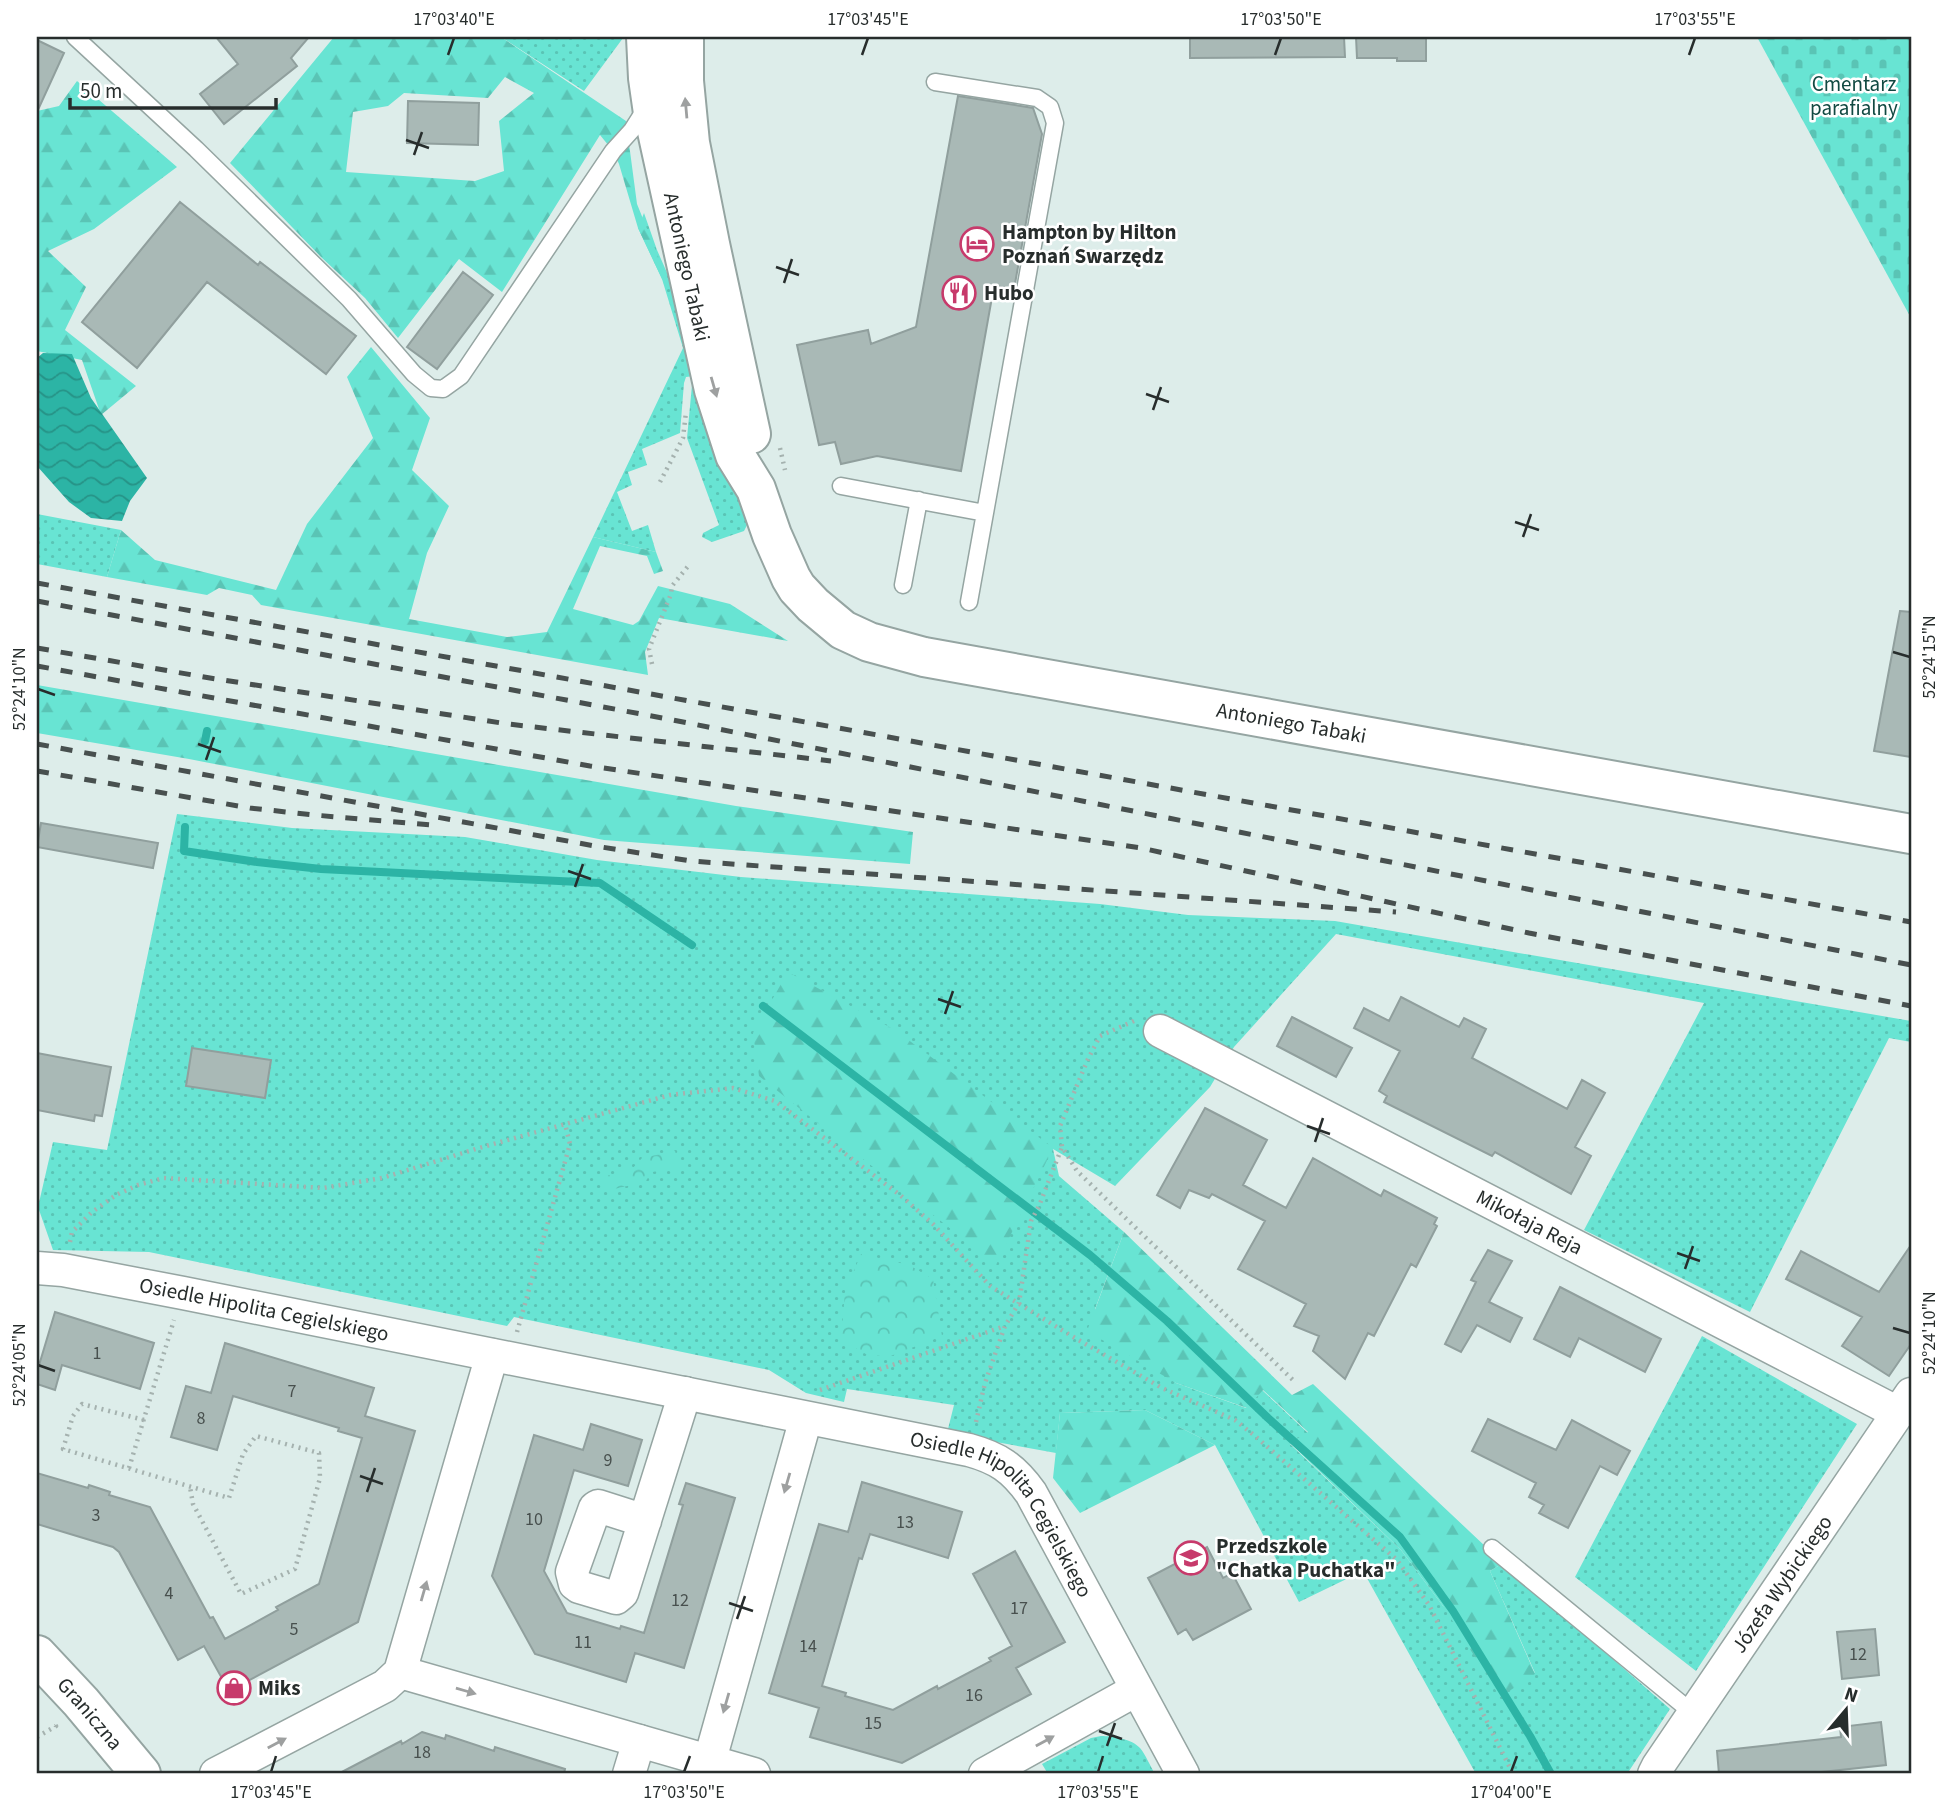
<svg xmlns="http://www.w3.org/2000/svg" width="1948" height="1811" font-family="'Source Sans 3',sans-serif">
  <style>
    .grass { fill: url(#grass-dots) }
    .forest { fill: url(#forest-firs); fill-rule: evenodd }
    .cemetery { fill: url(#cemetery-stones) }
    .park { fill: url(#park-crowns) }
    .water { fill: url(#water-waves) }
    .lines { fill: none; stroke-linecap: round; stroke-linejoin: round }
    .stream { stroke: #2cb4a5; stroke-width: 8 }
    .building { fill: #a9b9b6; stroke: #909f9d; stroke-width: 2 }
    .lane-casing { stroke: #95a5a2; stroke-width: 19 }
    .street-casing { stroke: #95a5a2; stroke-width: 35 }
    .secondary-casing { stroke: #95a5a2; stroke-width: 42 }
    .path { stroke: #a5b2af; stroke-width: 4.5; stroke-dasharray: 2 5; stroke-linecap: butt }
    .lane { stroke: #fff; stroke-width: 16 }
    .street { stroke: #fff; stroke-width: 32 }
    .secondary { stroke: #fff; stroke-width: 38 }
    .rail { stroke: #48504f; stroke-width: 5; stroke-dasharray: 12 12; stroke-linecap: butt }
    .oneway { fill: #9ea0a0 }
    .ticks { fill: none; stroke: #272d2c; stroke-width: 2.5 }
    .labels { text-anchor: middle; stroke-width: 5; stroke-linejoin: round; paint-order: stroke }
    .number-label { font-size: 18px; fill: #48504e }
    .park-label { font-size: 21px; fill: #114942; stroke: #fff }
    .poi-label { font-size: 21px; font-weight: bold; fill: #272d2c; stroke: #fff; text-anchor: start }
    .street-label { font-size: 21px; fill: #272d2c; stroke: #fff }
    .neatline { fill: none; stroke: #272d2c; stroke-width: 2.5 }
    .ticks-label { font-size: 18px; text-anchor: middle; fill: #272d2c }
  </style>
  <defs>
    <pattern id="grass-dots" width="8" height="8" patternUnits="userSpaceOnUse" patternTransform="scale(1.75)"><rect width="8" height="8" fill="#68e4d3"/><path d="M2 2h.1M6 6h.1" fill="none" stroke="#5ac4b5" stroke-width="1.8" stroke-linecap="round"/></pattern>
    <pattern id="forest-firs" width="22" height="20" patternUnits="userSpaceOnUse" patternTransform="scale(1.75)"><rect width="22" height="20" fill="#68e4d3"/><path d="M5 1l3.5 6h-7zM16 11l3.5 6h-7z" fill="#5ac4b5"/></pattern>
    <pattern id="cemetery-stones" width="16" height="16" patternUnits="userSpaceOnUse" patternTransform="scale(1.75)"><rect width="16" height="16" fill="#68e4d3"/><path d="M2 7V4a2 2 0 0 1 4 0v3zM10 15v-3a2 2 0 0 1 4 0v3z" fill="#5ac4b5"/></pattern>
    <pattern id="park-crowns" width="20" height="18" patternUnits="userSpaceOnUse" patternTransform="scale(1.75)"><rect width="20" height="18" fill="#68e4d3"/><path d="M2 6a3 3 0 1 1 6 0M12 15a3 3 0 1 1 6 0" fill="none" stroke="#5ac4b5"/></pattern>
    <pattern id="water-waves" width="16" height="10" patternUnits="userSpaceOnUse" patternTransform="scale(1.75)"><rect width="16" height="10" fill="#2cb4a5"/><path d="M0 5q4-4 8 0t8 0" fill="none" stroke="#269387"/></pattern>
  </defs>
  <rect width="100%" height="100%" fill="#ddedea"/>
  <path class="grass" d="M501,37H623V38L584,91Z
    M644,213L657,250L672,284L694,376L686,377L684,383L680,433L642,449L647,465L628,472L632,485L617,492L632,531L648,525L656,552L593,537L683,348L662,279L638,228Z
    M704,381L749,521L744,531L712,542L702,537L703,533L719,525L687,438L692,385Z
    M37,514L121,530L107,577L37,564Z
    M177,814L292,828L465,837L597,860L741,877L1100,904L1188,915L1335,921L1911,1021V1042L1889,1038L1750,1312L1584,1230L1704,1003L1336,934L1234,1047L1210,1087L1115,1186L1053,1149L1059,1176L1124,1232L1095,1309L1176,1383L1246,1408L1262,1390L1308,1433L1290,1444L1401,1550L1443,1606L1535,1673L1490,1571L1503,1563L1670,1709L1627,1774H1476L1363,1571L1299,1602L1215,1445L1145,1410L1060,1413L1056,1453L947,1433L954,1405L847,1389L844,1402L806,1393L769,1370L514,1317L507,1326L149,1252L53,1250L38,1207L53,1142L107,1150Z
    M1702,1336L1857,1424L1696,1671L1575,1577Z
    M1101,1736C1113,1736 1132,1739 1140,1748C1146,1755 1150,1766 1155,1774H1090L1088,1771L1081,1774H1048L1042,1764L1091,1738Z"/>
  <path class="forest" d="M334,37H501L626,121L637,204L671,288L662,279L638,228L619,164L613,151L600,135L502,292L459,259L398,338L365,298L321,257L230,163ZM505,77L534,93L499,121L504,171L475,181L346,172L353,112L388,106L404,93L488,98Z
    M77,81L177,167L94,229L48,251L86,287L65,330L136,386L101,415L82,360L37,351V111L59,106Z
    M371,347L430,418L412,470L449,506L427,553L409,619L507,637L547,632L593,537L656,552L663,571L654,574L647,556L600,546L573,609L633,625L639,621L658,586L730,604L788,641L659,618L645,652L648,675L261,605L252,595L219,588L207,595L107,577L121,530L155,560L276,590L307,524L373,438L347,377Z
    M37,685L736,806L913,832L910,864L604,840L189,759L37,733Z
    M788,972L895,1030L1053,1148L996,1265L759,1076L753,1033Z
    M1124,1232L1292,1395L1313,1384L1503,1563L1490,1571L1535,1674L1500,1697L1443,1606L1401,1550L1290,1443L1308,1432L1263,1390L1247,1408L1176,1383L1087,1331Z
    M1145,1410L1215,1445L1080,1513L1053,1478L1060,1413Z"/>
  <path class="cemetery" d="M1757,37H1911V318Z"/>
  <path class="park" d="M675,1151L680,1167L652,1172L645,1182L605,1191L602,1177L632,1169L642,1158Z
    M861,1254L909,1265L933,1279L942,1336L888,1357L866,1354L841,1340L845,1292Z"/>
  <path class="water" d="M43,353L72,354L91,398L147,478L130,501L122,521L91,518L69,502L37,466V358Z"/>
  <g class="lines">
    <path class="stream" d="M205,741L207,731
      M185,827L184,851L257,862L321,869L600,883L692,945
      M763,1006L1090,1255L1167,1321L1268,1418L1400,1537L1453,1611L1530,1736L1551,1774"/>
  </g>
  <path class="building" d="M216,37H309L291,58L297,66L224,124L200,94L238,64Z
    M1190,37H1344L1345,57L1190,58Z
    M1356,37H1426V61H1397V58H1357Z
    M37,40L64,53L37,112Z
    M958,96L1033,108L1042,134L1014,289L994,286L961,471L877,456L841,464L835,442L819,445L797,345L868,330L871,344L916,327Z
    M408,101L479,103L478,145L407,143Z
    M180,202L258,265L260,262L356,336L326,374L207,282L137,368L82,322Z
    M463,272L493,295L437,369L407,347Z
    M1900,611L1911,612V757L1874,751Z
    M41,823L158,843L153,868L37,847Z
    M1401,997L1459,1027L1464,1018L1486,1029L1472,1058L1567,1109L1582,1080L1605,1093L1575,1147L1591,1156L1571,1194L1495,1152L1492,1156L1384,1102L1387,1096L1379,1091L1400,1051L1354,1028L1364,1008L1389,1021Z
    M1292,1017L1352,1048L1336,1077L1277,1046Z
    M192,1048L271,1060L265,1098L186,1086Z
    M37,1053L111,1067L102,1116L95,1115L94,1121L37,1110Z
    M1205,1108L1267,1140L1243,1185L1286,1208L1313,1158L1381,1196L1384,1190L1437,1218L1434,1224L1437,1226L1416,1267L1411,1264L1374,1336L1368,1333L1345,1379L1313,1351L1319,1336L1294,1326L1306,1304L1238,1269L1265,1221L1212,1194L1209,1198L1189,1190L1180,1208L1157,1195Z
    M1911,1245V1344L1889,1376L1842,1346L1862,1317L1786,1279L1801,1251L1879,1292Z
    M1488,1250L1512,1261L1489,1302L1522,1318L1510,1342L1477,1325L1461,1352L1445,1344L1476,1282L1471,1280Z
    M1560,1287L1661,1339L1645,1372L1579,1338L1570,1357L1534,1339Z
    M55,1312L154,1343L140,1389L62,1365L55,1390L37,1384V1372Z
    M225,1343L374,1388L365,1416L415,1431L358,1622L229,1691L204,1646L178,1660L119,1552L113,1547L37,1524V1473L88,1488L89,1485L110,1492L109,1495L150,1507L210,1618L213,1617L225,1639L278,1610L276,1607L319,1584L362,1438L338,1431L339,1428L233,1396L217,1450L171,1437L186,1386L211,1393Z
    M1488,1419L1556,1450L1572,1420L1630,1451L1617,1475L1600,1466L1568,1528L1539,1513L1544,1505L1529,1497L1536,1483L1472,1451Z
    M591,1424L642,1440L628,1486L574,1470L544,1571L567,1613L620,1629L621,1626L644,1633L683,1505L679,1504L686,1483L735,1498L684,1668L635,1653L626,1682L535,1654L492,1576L534,1435L583,1450Z
    M862,1482L962,1512L948,1558L870,1534L862,1559L859,1558L822,1686L846,1693L845,1696L893,1710L937,1686L938,1689L991,1661L989,1658L1012,1646L973,1574L1015,1551L1065,1642L1016,1668L1031,1694L902,1763L810,1737L819,1708L769,1693L819,1524L848,1532Z
    M1207,1547L1223,1578L1232,1573L1251,1609L1193,1640L1186,1629L1178,1634L1148,1578Z
    M1875,1629L1879,1675L1842,1679L1837,1632Z
    M1881,1722L1886,1765L1803,1774H1719L1717,1751L1841,1737L1840,1727Z
    M422,1732L445,1739L446,1735L494,1751L495,1747L565,1769L564,1774H338L401,1741L402,1744Z"/>
  <g class="lines">
    <defs>
      <path id="lane" d="M75,37L196,149L349,299L414,374L431,388L443,389L461,376L613,151L632,130L646,108
        M935,82L1037,98L1050,107L1055,123L969,602
        M841,486L985,513
        M903,585L919,500
        M1492,1548L1694,1714"/>
      <g id="street">
        <path id="s1" d="M1160,1031L1898,1413"/>
        <path id="s2" d="M37,1268L63,1270L183,1293L969,1450C998,1458 1013,1468 1031,1493L1183,1774"/>
        <path d="M645,1521L598,1506L595,1508L572,1572L575,1584L579,1587L616,1598L622,1593L685,1393"/>
        <path d="M400,1672L754,1774"/>
        <path d="M216,1774L385,1686L400,1672L492,1355"/>
        <path d="M629,1774L639,1741"/>
        <path d="M706,1774L806,1418"/>
        <path d="M985,1774L1136,1690"/>
        <path id="s3" d="M1654,1774L1658,1766L1911,1394"/>
      </g>
      <g id="secondary">
        <path id="s4" d="M646,37L648,78L653,113L714,390L735,455L756,489L772,535L791,578L797,588L813,605L843,630L869,642L924,657L1911,834"/>
        <path d="M684,37V81L690,143L710,244L751,434"/>
        <path id="s5" d="M37,1655L81,1702L141,1774"/>
      </g>
    </defs>
    <use href="#lane" class="lane-casing"/>
    <use href="#street" class="street-casing"/>
    <use href="#secondary" class="secondary-casing"/>
    <path class="path" d="M780,448L785,470
      M660,482L683,438L686,412
      M652,664L649,649L671,594L672,586L689,565
      M1134,1021L1100,1036L1088,1059L1060,1126L1062,1147L1077,1171L1296,1383
      M70,1242L72,1232L92,1212L116,1195L138,1185L164,1178L323,1188L382,1178L479,1148L670,1095L733,1088L775,1101L900,1195L933,1224L990,1286L1070,1335L1162,1388L1235,1420L1255,1436L1397,1560L1429,1605L1513,1774
      M517,1332L570,1144L565,1124
      M820,1390L1005,1326
      M144,1420L82,1404L73,1416L63,1449L229,1498L243,1454L256,1436L319,1453L320,1478L295,1569L241,1594L193,1504L190,1487
      M976,1422L985,1383L1005,1326L1019,1303L1031,1221L1039,1206L1062,1147
      M129,1468L174,1320
      M37,1737L56,1726L54,1723"/>
    <use href="#lane" class="lane"/>
    <use href="#street" class="street"/>
    <use href="#secondary" class="secondary"/>
    <path class="rail" d="M37,583L1911,922
      M37,601L673,720L1911,965
      M37,648L210,678L508,724L831,761
      M37,666L590,766L1141,848L1529,933L1911,1006
      M37,744L595,846L691,861L1396,912
      M37,771L250,808L314,815L432,825"/>
  </g>
  <defs><path id="oneway-solid" d="M-6-.8H1V-3.2L6.5 0L1 3.2V.8H-6Z" transform="scale(1.75)"/></defs>
  <g class="oneway">
    <use href="#oneway-solid" transform="translate(686 108) rotate(-95)"/>
    <use href="#oneway-solid" transform="translate(714 387) rotate(74)"/>
    <use href="#oneway-solid" transform="translate(787 1483) rotate(106)"/>
    <use href="#oneway-solid" transform="translate(424 1591) rotate(-74)"/>
    <use href="#oneway-solid" transform="translate(466 1691) rotate(16)"/>
    <use href="#oneway-solid" transform="translate(726 1703) rotate(106)"/>
    <use href="#oneway-solid" transform="translate(1045 1741) rotate(-29)"/>
    <use href="#oneway-solid" transform="translate(277 1743) rotate(-28)"/>
  </g>
  <path class="ticks" d="M448,55L454,38M862,55L868,38M1275,55L1281,38M1689,55L1695,38M406,140L429,148M414,155L422,132M776,267L799,275M784,283L792,259M1146,394L1169,402M1153,410L1161,387M1515,522L1539,530M1523,537L1531,514M1893,652L1910,657M38,689L55,695M198,744L221,752M206,760L214,737M568,871L591,879M575,887L583,864M938,999L961,1007M945,1014L953,991M1307,1126L1330,1134M1315,1142L1323,1118M1677,1253L1700,1261M1685,1269L1693,1246M1893,1328L1910,1333M38,1365L55,1371M360,1476L383,1484M367,1492L375,1468M729,1603L753,1611M737,1619L745,1596M1099,1731L1122,1739M1107,1746L1115,1723M271,1772L276,1756M684,1772L690,1756M1098,1772L1103,1756M1511,1772L1517,1756"/>
  <defs>
    <symbol id="hotel-ring" viewBox="-11 -11 22 22"><circle r="9.5" fill="#fff" stroke="#c73a6b" stroke-width="1.5"/><path d="M-6-4.5h1.5V1H6V5H4.5V3h-9V5H-6ZM-4 0a1.8 1.8 0 1 1 3.6 0ZM.5 0V-2.5h3Q6-2.5 6 0Z" fill="#c73a6b"/></symbol>
    <symbol id="restaurant-ring" viewBox="-11 -11 22 22"><circle r="9.5" fill="#fff" stroke="#c73a6b" stroke-width="1.5"/><path d="M-5-6h1v4h1v-4h1v4h1v-4h1v5L-1.5 .5V6h-2V.5L-5-1ZM5-6V6H3V1.5H1.5Q1.5-4 5-6Z" fill="#c73a6b"/></symbol>
    <symbol id="school-ring" viewBox="-11 -11 22 22"><circle r="9.5" fill="#fff" stroke="#c73a6b" stroke-width="1.5"/><path d="M0-5L7-2L0 1L-7-2ZM-4 1L0 2.5L4 1V4Q0 6-4 4Z" fill="#c73a6b"/></symbol>
    <symbol id="shop-ring" viewBox="-11 -11 22 22"><circle r="9.5" fill="#fff" stroke="#c73a6b" stroke-width="1.5"/><path d="M-5-2.5h2.3a2.7 3.5 0 0 1 5.4 0H5L5.5 6h-11ZM-1.5-2.5h3a1.5 2.3 0 0 0-3 0Z" fill="#c73a6b"/></symbol>
  </defs>
  <g fill-rule="evenodd">
    <use href="#hotel-ring" x="958" y="225" width="38" height="38"/>
    <use href="#restaurant-ring" x="940" y="274" width="38" height="38"/>
    <use href="#school-ring" x="1172" y="1539" width="38" height="38"/>
    <use href="#shop-ring" x="215" y="1669" width="38" height="38"/>
  </g>
  <g class="labels">
    <g class="number-label">
      <text x="97" y="1359">1</text>
      <text x="292" y="1397">7</text>
      <text x="201" y="1424">8</text>
      <text x="608" y="1466">9</text>
      <text x="96" y="1521">3</text>
      <text x="534" y="1525">10</text>
      <text x="905" y="1528">13</text>
      <text x="169" y="1599">4</text>
      <text x="680" y="1606">12</text>
      <text x="1019" y="1614">17</text>
      <text x="294" y="1635">5</text>
      <text x="583" y="1648">11</text>
      <text x="808" y="1652">14</text>
      <text x="1858" y="1660">12</text>
      <text x="974" y="1701">16</text>
      <text x="873" y="1729">15</text>
      <text x="422" y="1758">18</text>
    </g>
    <g class="park-label">
      <text x="1854" y="91">Cmentarz<tspan x="1854" dy="24">parafialny</tspan></text>
    </g>
    <g class="poi-label">
      <text x="1002" y="239">Hampton by Hilton<tspan x="1002" dy="24">Poznań Swarzędz</tspan></text>
      <text x="984" y="300">Hubo</text>
      <text x="1216" y="1553">Przedszkole<tspan x="1216" dy="24">"Chatka Puchatka"</tspan></text>
      <text x="258" y="1695">Miks</text>
    </g>
    <g class="street-label">
      <text dy="7" stroke="none"><textPath href="#s4" startOffset="234">Antoniego Tabaki</textPath></text>
      <text dy="7" stroke="none"><textPath href="#s4" startOffset="1097">Antoniego Tabaki</textPath></text>
      <text dy="7" stroke="none"><textPath href="#s1" startOffset="416">Mikołaja Reja</textPath></text>
      <text dy="7" stroke="none"><textPath href="#s2" startOffset="231">Osiedle Hipolita Cegielskiego</textPath></text>
      <text dy="7" stroke="none"><textPath href="#s2" startOffset="1017">Osiedle Hipolita Cegielskiego</textPath></text>
      <text dy="7" stroke="none"><textPath href="#s3" startOffset="229">Józefa Wybickiego</textPath></text>
      <text dy="7" stroke="none"><textPath href="#s5" startOffset="79">Graniczna</textPath></text>
    </g>
  </g>
  <rect width="1948" height="1811" fill="none" stroke="#ffffff" stroke-width="77"/>
  <g transform="translate(1846 1710) rotate(19)" stroke="#ffffff" stroke-width="5" paint-order="stroke">
  <path d="M0-5L12 26L0 18L-12 26Z" fill="#272d2c"/>
  <text y="-10" font-size="19" font-weight="bold" text-anchor="middle" fill="#272d2c">N</text>
  </g>
  <path d="M70 98v10h206v-10" fill="none" stroke="#272d2c" stroke-width="3.5"/>
  <text x="80" y="98" font-size="21" fill="#272d2c" stroke="#ffffff" stroke-width="5" paint-order="stroke">50 m</text>
  <rect x="38" y="38" width="1872" height="1734" class="neatline"/>
  <g class="ticks-label">
    <text x="454" y="25">17°03'40"E</text>
    <text x="868" y="25">17°03'45"E</text>
    <text x="1281" y="25">17°03'50"E</text>
    <text x="1695" y="25">17°03'55"E</text>
    <text transform="translate(1929 657) rotate(-90)" y="6">52°24'15"N</text>
    <text transform="translate(19 689) rotate(-90)" y="6">52°24'10"N</text>
    <text transform="translate(1929 1333) rotate(-90)" y="6">52°24'10"N</text>
    <text transform="translate(19 1365) rotate(-90)" y="6">52°24'05"N</text>
    <text x="271" y="1798">17°03'45"E</text>
    <text x="684" y="1798">17°03'50"E</text>
    <text x="1098" y="1798">17°03'55"E</text>
    <text x="1511" y="1798">17°04'00"E</text>
  </g>
</svg>
